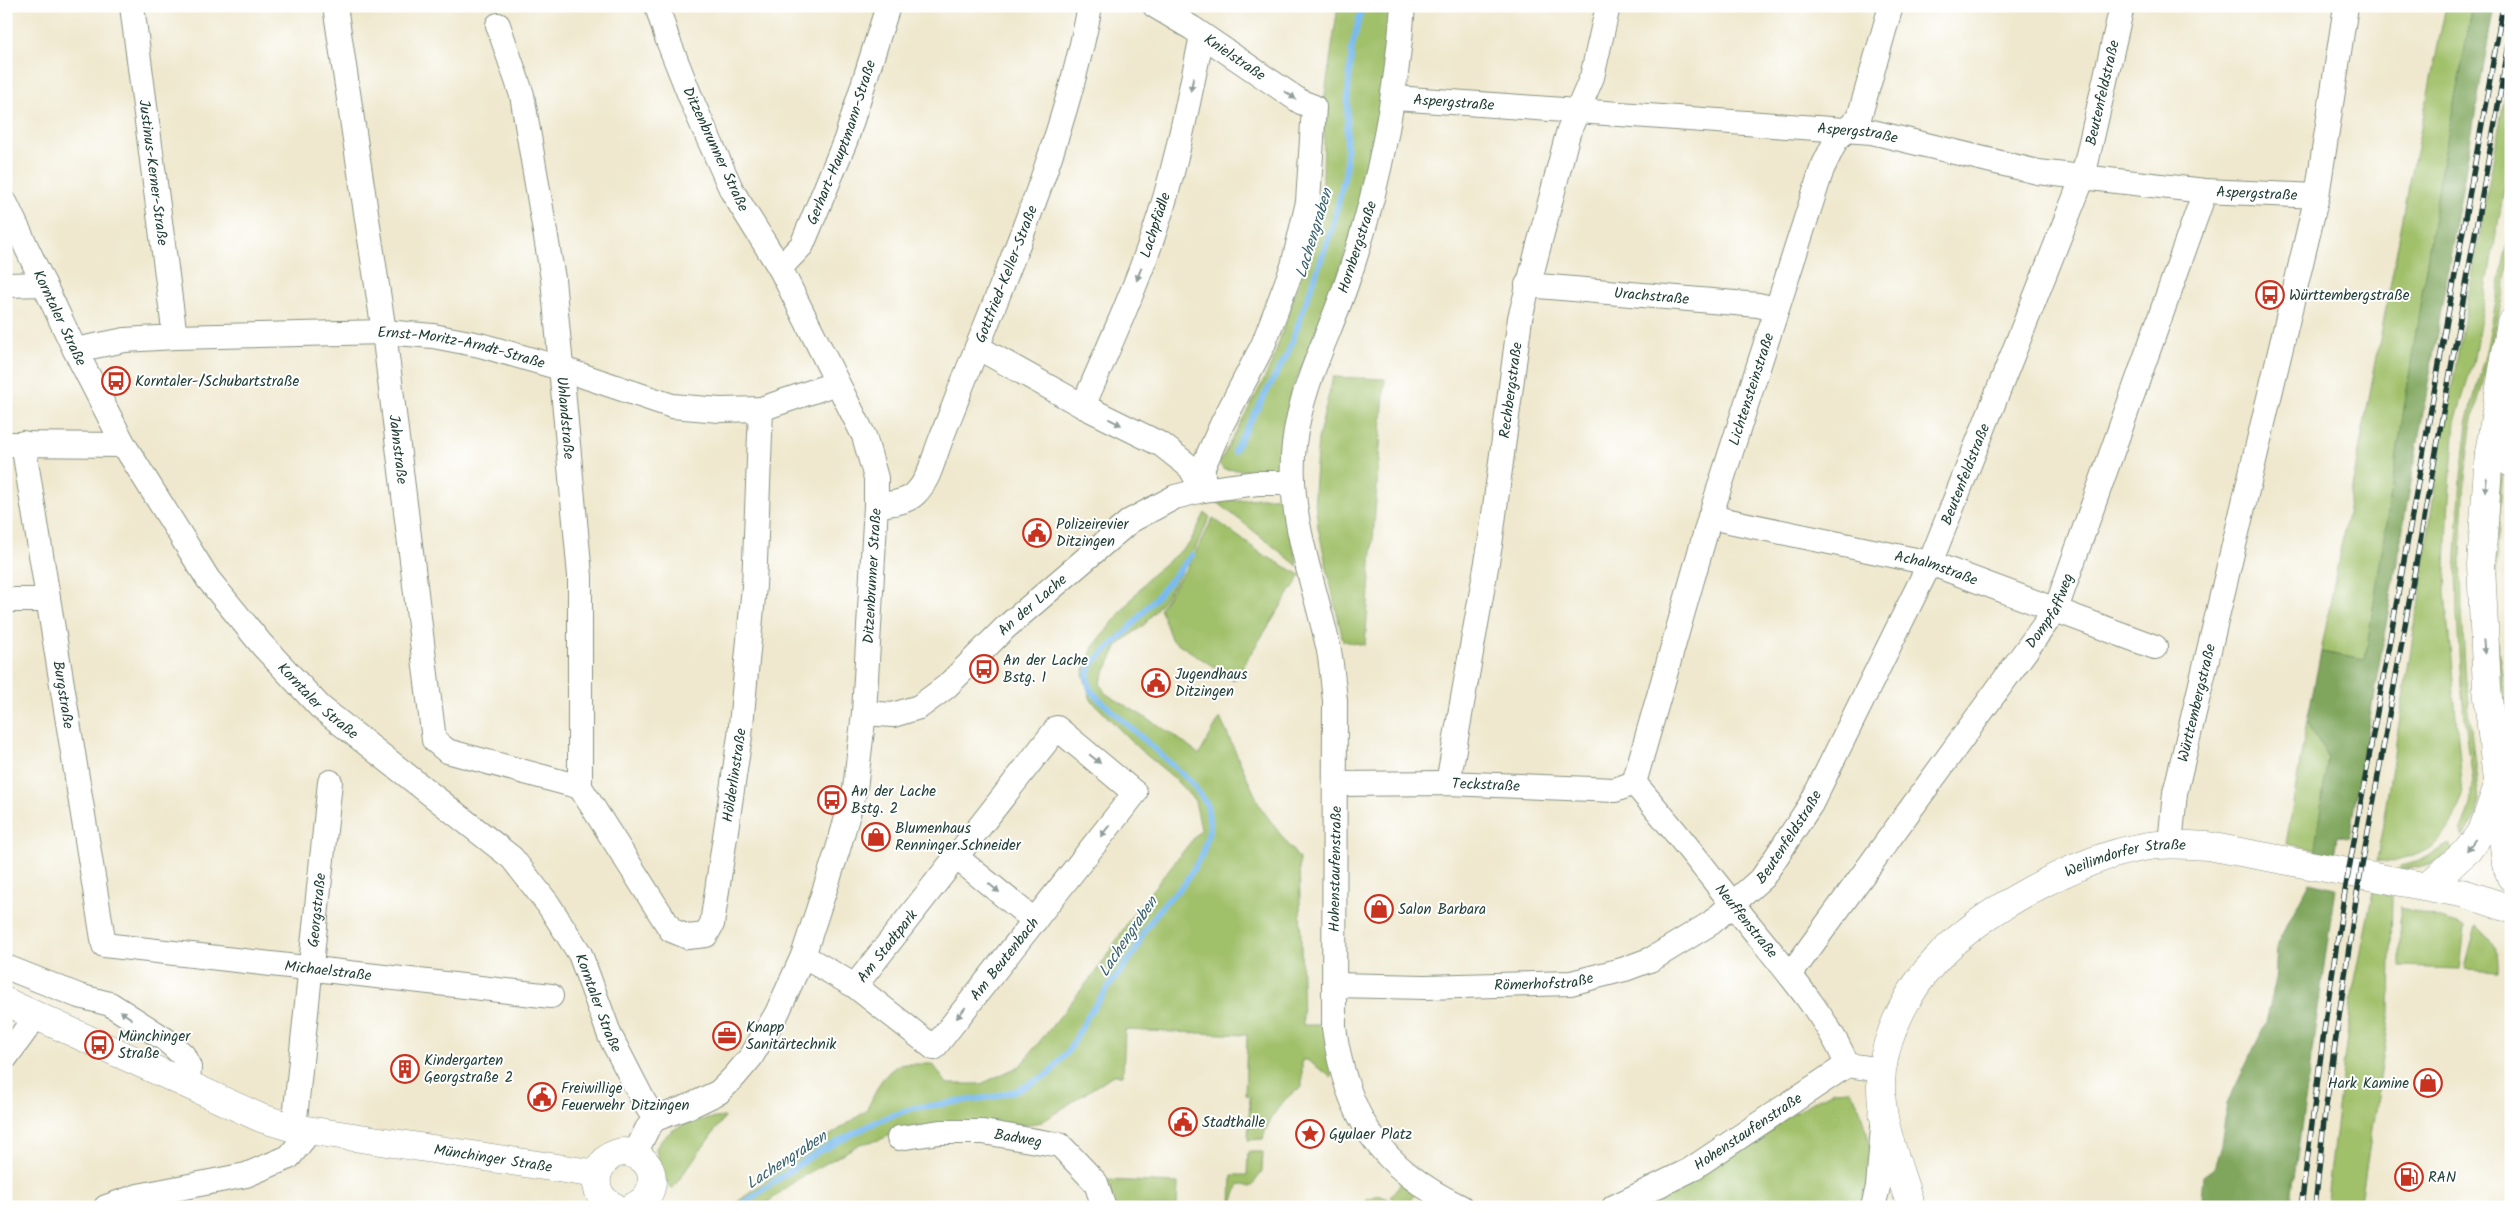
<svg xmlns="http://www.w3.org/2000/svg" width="2517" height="1213" font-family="Kalam,sans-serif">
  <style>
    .green { fill: #a0c069; stroke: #607e4e }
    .forest { fill: #80a65d; stroke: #507248 }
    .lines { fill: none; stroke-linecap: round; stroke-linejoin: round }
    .stream { stroke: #7abbef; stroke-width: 6 }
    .minor-casing { stroke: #879281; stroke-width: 26 }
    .tertiary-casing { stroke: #879281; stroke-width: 29 }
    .secondary-casing { stroke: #879281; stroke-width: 29 }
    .minor { stroke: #fff; stroke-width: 24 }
    .tertiary { stroke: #fff; stroke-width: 28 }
    .secondary { stroke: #fff; stroke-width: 28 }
    .rail-casing { stroke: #1f3d34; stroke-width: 5.5 }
    .rail { stroke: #fff; stroke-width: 4; stroke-dasharray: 11; stroke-linecap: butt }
    .oneway { fill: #8f9e9a }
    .labels { text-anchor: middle; stroke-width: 4; stroke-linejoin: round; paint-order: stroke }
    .street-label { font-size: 15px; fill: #1f3d34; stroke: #fff }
    .poi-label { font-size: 15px; fill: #1f3d34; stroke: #fff; text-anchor: start }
    .water-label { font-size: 16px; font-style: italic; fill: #3a636c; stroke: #fff }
  </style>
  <rect width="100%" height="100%" fill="#fff"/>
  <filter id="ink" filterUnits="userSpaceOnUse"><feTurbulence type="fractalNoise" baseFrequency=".02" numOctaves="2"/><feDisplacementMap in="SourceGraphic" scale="10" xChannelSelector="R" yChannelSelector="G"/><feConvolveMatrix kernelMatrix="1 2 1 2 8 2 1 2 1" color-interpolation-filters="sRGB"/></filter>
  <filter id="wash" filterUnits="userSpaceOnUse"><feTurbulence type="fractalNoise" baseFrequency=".0096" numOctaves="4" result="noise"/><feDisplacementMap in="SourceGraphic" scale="20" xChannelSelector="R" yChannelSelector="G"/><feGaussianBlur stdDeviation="1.12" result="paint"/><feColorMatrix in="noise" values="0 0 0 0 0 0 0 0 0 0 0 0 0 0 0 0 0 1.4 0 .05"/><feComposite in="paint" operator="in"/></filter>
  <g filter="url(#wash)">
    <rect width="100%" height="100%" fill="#efe8ce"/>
    <path class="green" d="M1338,6H1396L1377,154L1327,309L1290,394L1280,463L1271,472L1223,469L1219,463L1263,382L1273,360L1307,256L1323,175L1325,95Z
      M2446,6H2473L2441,171L2365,660L2321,652L2409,186Z
      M2511,62V151L2473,363L2455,422L2449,498L2445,591L2463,795C2452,827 2444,846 2410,857C2395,861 2392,864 2377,860L2421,587L2438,463Z
      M2511,224V254L2492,347L2471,427L2465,477L2461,555L2462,612L2466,685L2479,800L2477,815L2462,837L2461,830L2471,804L2473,783L2461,686L2457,615L2456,554L2461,477L2467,424L2487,347Z
      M1333,377L1385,379L1365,645L1343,641L1318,527L1314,492L1318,439Z
      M2501,460L2503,469C2499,525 2493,581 2497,636C2500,675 2511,711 2511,749L2501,702L2492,570Z
      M1282,496L1298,566L1217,502Z
      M1205,513L1210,517L1192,555L1169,592L1145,624L1118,645L1100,683L1105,693L1174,735L1199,755L1220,718L1261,808L1299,859L1303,1025H1323L1339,1061L1331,1077L1307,1060H1302V1087C1283,1097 1268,1119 1263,1139L1248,1140L1250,1096L1245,1095L1247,1035L1125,1030L1123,1075H1113L1042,1122L983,1132L908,1128L879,1140L860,1144L795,1181L762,1207H731L778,1171L866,1111L881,1081L890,1071L898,1065L907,1064H933L947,1084H981L1020,1066L1101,965L1133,914L1201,829L1195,801L1173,777L1139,749L1091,700L1083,674L1093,647L1150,576L1189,544Z
      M1213,518L1262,554L1301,575L1234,680L1171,639L1160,608L1190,563Z
      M2307,721L2328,757L2316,849L2286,844Z
      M2449,844L2453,851C2437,864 2420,867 2400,870L2399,867L2419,861Z
      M2373,891L2392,897L2390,1013L2360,1207H2326L2352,995Z
      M2400,907L2465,926L2460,969L2400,967Z
      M2476,925C2493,941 2499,947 2498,971L2465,969Z
      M1850,1090C1864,1107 1874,1155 1871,1178C1870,1187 1863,1198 1859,1207H1643L1817,1099L1833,1091Z
      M725,1117L672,1189L660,1173L656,1148C672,1122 697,1120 725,1117Z
      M1248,1152H1263L1262,1172L1251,1187L1239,1184L1231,1206L1232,1175H1247Z
      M1106,1180L1178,1183L1177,1207H1104Z
      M1401,1183L1416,1193L1407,1207H1401L1390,1197Z
      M1379,1195L1388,1199L1396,1207H1363L1366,1199Z"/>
    <path class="forest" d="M2473,6H2494L2349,837L2337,836L2334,856L2314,855L2328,757L2307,721L2321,652L2365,660L2441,171Z
      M2309,882L2335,888L2290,1207H2224V1204L2201,1198L2203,1176L2214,1168L2221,1145L2227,1104L2266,1023L2275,982L2277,944Z"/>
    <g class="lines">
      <path class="stream" d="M1234,451L1288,353L1333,226L1346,170L1348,93L1352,48L1362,6
        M738,1207L816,1153L880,1120L914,1108L992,1097L1018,1090L1049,1074L1071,1047L1090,1012L1135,952L1144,931L1162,906L1185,883L1203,853L1210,827L1207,804L1191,782L1099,699L1090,689L1087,676L1092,664L1128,630L1192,555"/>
    </g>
  </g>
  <g filter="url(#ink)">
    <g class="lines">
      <defs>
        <g id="minor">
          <path id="s1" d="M132,6L175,337"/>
          <path id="s2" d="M335,6L384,332L434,740L447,751L580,787"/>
          <path id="s3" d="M1155,6L1192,28L1301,102L1314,107L1308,202L1293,266L1263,345L1222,424L1203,467V490"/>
          <path d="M1403,6C1396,99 1379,187 1349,276C1331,332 1301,384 1294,444C1286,515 1315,583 1329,651C1332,667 1333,684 1335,700L1334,1028C1346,1115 1380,1169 1461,1207"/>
          <path id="s4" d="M498,25L522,95L553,279L580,576V787"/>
          <path d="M1202,36C1188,102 1176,169 1154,233C1134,292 1108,349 1083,406L1162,445L1190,467L1203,490"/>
          <path id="s5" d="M1395,98L1872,132L2038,172L2205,191L2317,196"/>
          <path id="s6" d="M6,204L75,350L124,445L208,579L262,645L320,707L512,858L548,904L580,954L610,1036L644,1102L655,1119"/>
          <path id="s7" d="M780,268L802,245L827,185L846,139L888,6"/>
          <path d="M6,285L44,284"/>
          <path id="s8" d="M1527,285L1758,305L1776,309"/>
          <path d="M977,347L1083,406"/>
          <path id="s9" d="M75,350L125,340L175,337L384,332L433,336L480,345L560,368L672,406L720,410L761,409L837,383"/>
          <path id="s10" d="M23,443L104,945L551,996"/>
          <path d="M8,444L124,445"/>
          <path id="s11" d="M876,505C888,504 906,503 915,494C930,479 933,459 941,439C947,423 954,407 960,390C1010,264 1065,140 1090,6"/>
          <path id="s12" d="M1710,517L1930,563L2155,647"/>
          <path d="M6,600H48"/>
          <path id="s13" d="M864,713L893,715L919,707L946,687L1005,628L1130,521L1175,497L1203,490L1257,483H1293"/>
          <path id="s14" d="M1448,783L1490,545L1520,318L1568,133L1592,77L1608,6"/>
          <path id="s15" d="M1634,783L1710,517L1822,169L1836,140L1859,118L1891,6"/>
          <path id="s16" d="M1634,783C1674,828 1710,876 1747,922C1779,962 1829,1018 1847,1065"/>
          <path id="s17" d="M1336,784L1448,783L1615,790L1634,783"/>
          <path id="s18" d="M580,787L671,930L688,937L706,935L712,924L740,736L754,586L761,409"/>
          <path id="s19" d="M2170,844L2175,793L2317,196L2346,6"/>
          <path d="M956,857L1035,921"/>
          <path id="s20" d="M803,956L855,986L934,1048L1135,793L1057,728L855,986"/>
          <path d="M6,967L79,996L110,1004L166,1040L183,1055L189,1067L188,1085"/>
          <path id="s21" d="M1790,975L2056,609L2205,191"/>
          <path id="s22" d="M1334,985L1425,987L1571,983L1625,969L1652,959L1711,923L1763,877L1811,804L1930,563L2083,177L2122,6"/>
          <path d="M6,1057L36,1016"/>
          <path id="s23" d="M294,1128L330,782"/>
          <path id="s24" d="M899,1138L940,1132H983L1060,1145L1096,1183L1104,1207"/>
          <path id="s25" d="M635,1154L647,1129L655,1119L690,1106L719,1092L734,1077L751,1057L777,1013L803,956L838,849L855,789L864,713L876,505V478L864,436L780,268L732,191L694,106L667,38L657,6"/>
          <path d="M106,1207L138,1196L246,1175L289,1157L310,1131"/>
          <path id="s26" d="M1614,1207L1690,1170L1847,1065L1882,1070"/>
          <path d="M1873,1207L1878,1187L1883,1127"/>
        </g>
        <g id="tertiary">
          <path d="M2428,886L2468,850L2483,829L2498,785"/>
          <path id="s27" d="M1911,1207C1898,1163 1876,1117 1882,1071C1887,1031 1909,989 1936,960C1980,911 2079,858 2143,847C2165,843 2186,845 2208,846L2466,894L2511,909"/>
        </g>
        <g id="secondary">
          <path d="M2511,323L2489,453L2481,565L2487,688L2506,864L2511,877"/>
          <path d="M2489,453L2502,452L2511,463"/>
          <path id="s28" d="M6,1002L261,1118L294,1128L597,1174"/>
          <path d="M615,1207C576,1189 607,1136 639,1157C647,1162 652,1170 652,1180C652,1193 645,1201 633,1207"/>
        </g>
      </defs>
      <use href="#minor" class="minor-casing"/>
      <use href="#tertiary" class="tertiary-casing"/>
      <use href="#secondary" class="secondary-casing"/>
      <use href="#minor" class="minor"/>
      <use href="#tertiary" class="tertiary"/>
      <use href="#secondary" class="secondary"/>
      <defs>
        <path id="rail" d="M2301,1207L2328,1001L2344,897L2503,6
          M2315,1207L2324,1120L2356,899L2511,33"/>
      </defs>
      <use href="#rail" class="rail-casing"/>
      <use href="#rail" class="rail"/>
    </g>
    <defs><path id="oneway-solid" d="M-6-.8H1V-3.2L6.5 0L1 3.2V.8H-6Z" transform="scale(1.25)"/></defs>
    <g class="oneway">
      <use href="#oneway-solid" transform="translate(1192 84) rotate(102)"/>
      <use href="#oneway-solid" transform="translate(1290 95) rotate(35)"/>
      <use href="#oneway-solid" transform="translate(1139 274) rotate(110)"/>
      <use href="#oneway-solid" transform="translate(1115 422) rotate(26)"/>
      <use href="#oneway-solid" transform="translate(2486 485) rotate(96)"/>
      <use href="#oneway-solid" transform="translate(2484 647) rotate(85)"/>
      <use href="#oneway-solid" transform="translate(1095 759) rotate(39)"/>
      <use href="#oneway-solid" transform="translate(1105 831) rotate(128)"/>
      <use href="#oneway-solid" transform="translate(2471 845) rotate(127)"/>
      <use href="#oneway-solid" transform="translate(994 888) rotate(39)"/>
      <use href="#oneway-solid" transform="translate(961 1013) rotate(129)"/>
      <use href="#oneway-solid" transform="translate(126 1015) rotate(-145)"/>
    </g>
  </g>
  <defs>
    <symbol id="bus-ring" viewBox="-11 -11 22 22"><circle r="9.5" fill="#fff" stroke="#c8321e" stroke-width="1.5"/><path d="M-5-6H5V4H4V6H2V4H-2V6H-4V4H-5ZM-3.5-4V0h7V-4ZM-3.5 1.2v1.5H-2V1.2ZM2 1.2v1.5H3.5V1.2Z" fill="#c8321e"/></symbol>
    <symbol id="civic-ring" viewBox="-11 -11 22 22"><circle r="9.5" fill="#fff" stroke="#c8321e" stroke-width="1.5"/><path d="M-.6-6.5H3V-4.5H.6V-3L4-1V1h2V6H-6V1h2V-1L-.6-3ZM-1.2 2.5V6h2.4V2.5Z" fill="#c8321e"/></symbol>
    <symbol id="shop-ring" viewBox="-11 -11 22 22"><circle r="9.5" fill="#fff" stroke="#c8321e" stroke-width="1.5"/><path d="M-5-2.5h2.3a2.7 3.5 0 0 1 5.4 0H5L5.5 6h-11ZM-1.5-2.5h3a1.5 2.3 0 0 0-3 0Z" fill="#c8321e"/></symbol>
    <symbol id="office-ring" viewBox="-11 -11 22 22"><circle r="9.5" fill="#fff" stroke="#c8321e" stroke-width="1.5"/><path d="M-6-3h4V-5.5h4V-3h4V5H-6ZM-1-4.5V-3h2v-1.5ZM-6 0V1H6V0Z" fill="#c8321e"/></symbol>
    <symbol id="building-ring" viewBox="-11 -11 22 22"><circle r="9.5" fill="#fff" stroke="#c8321e" stroke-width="1.5"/><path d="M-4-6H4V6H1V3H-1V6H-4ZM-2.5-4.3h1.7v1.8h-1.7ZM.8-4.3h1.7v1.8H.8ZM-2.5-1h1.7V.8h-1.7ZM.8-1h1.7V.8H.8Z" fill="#c8321e"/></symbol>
    <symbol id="sight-ring" viewBox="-11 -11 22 22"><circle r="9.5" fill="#fff" stroke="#c8321e" stroke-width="1.5"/><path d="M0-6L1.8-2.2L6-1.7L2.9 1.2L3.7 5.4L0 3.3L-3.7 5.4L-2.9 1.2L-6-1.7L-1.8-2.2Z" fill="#c8321e"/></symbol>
    <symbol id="fuel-ring" viewBox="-11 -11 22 22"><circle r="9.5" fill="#fff" stroke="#c8321e" stroke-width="1.5"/><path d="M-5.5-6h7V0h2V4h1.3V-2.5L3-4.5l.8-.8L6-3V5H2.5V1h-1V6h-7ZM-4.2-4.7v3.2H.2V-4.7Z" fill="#c8321e"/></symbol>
  </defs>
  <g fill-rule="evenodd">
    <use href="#bus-ring" x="2254" y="279" width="32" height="32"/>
    <use href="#bus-ring" x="100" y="365" width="32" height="32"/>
    <use href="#civic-ring" x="1021" y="517" width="32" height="32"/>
    <use href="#bus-ring" x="968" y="653" width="32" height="32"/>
    <use href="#civic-ring" x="1140" y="667" width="32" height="32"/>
    <use href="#bus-ring" x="816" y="784" width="32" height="32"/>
    <use href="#shop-ring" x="860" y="821" width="32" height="32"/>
    <use href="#shop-ring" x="1363" y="893" width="32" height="32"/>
    <use href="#office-ring" x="711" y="1020" width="32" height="32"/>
    <use href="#bus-ring" x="83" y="1029" width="32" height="32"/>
    <use href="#building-ring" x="389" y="1053" width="32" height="32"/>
    <use href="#shop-ring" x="2412" y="1067" width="32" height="32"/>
    <use href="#civic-ring" x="526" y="1081" width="32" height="32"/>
    <use href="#civic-ring" x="1167" y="1106" width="32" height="32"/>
    <use href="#sight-ring" x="1294" y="1118" width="32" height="32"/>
    <use href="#fuel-ring" x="2393" y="1161" width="32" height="32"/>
  </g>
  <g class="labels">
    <g class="street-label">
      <text dy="5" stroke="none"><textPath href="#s3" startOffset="95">Knielstraße</textPath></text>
      <text dy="5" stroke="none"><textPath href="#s22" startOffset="1318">Beutenfeldstraße</textPath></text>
      <text dy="5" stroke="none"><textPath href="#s5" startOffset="59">Aspergstraße</textPath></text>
      <text dy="5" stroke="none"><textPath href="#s5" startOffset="464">Aspergstraße</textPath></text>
      <text dy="5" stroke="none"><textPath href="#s7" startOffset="142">Gerhart-Hauptmann-Straße</textPath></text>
      <text transform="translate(716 149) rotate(65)" y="5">Ditzenbrunner Straße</text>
      <text dy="5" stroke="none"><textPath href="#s1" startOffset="168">Justinus-Kerner-Straße</textPath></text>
      <text dy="5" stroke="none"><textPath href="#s5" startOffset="869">Aspergstraße</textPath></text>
      <text transform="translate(1155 225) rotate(-72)" y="5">Lachpfädle</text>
      <text transform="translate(1357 247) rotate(-72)" y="5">Hornbergstraße</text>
      <text dy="5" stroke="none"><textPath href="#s11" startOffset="280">Gottfried-Keller-Straße</textPath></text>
      <text dy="5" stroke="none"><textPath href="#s8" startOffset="125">Urachstraße</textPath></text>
      <text dy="5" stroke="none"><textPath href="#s6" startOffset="126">Korntaler Straße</textPath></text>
      <text dy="5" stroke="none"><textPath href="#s9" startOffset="389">Ernst-Moritz-Arndt-Straße</textPath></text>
      <text dy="5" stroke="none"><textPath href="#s15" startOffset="411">Lichtensteinstraße</textPath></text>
      <text dy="5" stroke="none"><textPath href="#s14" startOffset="398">Rechbergstraße</textPath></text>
      <text dy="5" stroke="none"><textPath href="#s4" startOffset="400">Uhlandstraße</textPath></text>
      <text dy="5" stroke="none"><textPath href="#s2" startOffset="448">Jahnstraße</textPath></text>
      <text dy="5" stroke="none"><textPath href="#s22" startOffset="912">Beutenfeldstraße</textPath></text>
      <text dy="5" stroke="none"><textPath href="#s12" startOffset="232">Achalmstraße</textPath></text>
      <text dy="5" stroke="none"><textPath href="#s25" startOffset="660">Ditzenbrunner Straße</textPath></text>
      <text dy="5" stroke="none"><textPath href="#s13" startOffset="209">An der Lache</textPath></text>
      <text dy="5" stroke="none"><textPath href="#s21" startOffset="448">Dompfaffweg</textPath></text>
      <text dy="5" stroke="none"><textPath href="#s10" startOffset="255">Burgstraße</textPath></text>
      <text dy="5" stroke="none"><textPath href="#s6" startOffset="591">Korntaler Straße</textPath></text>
      <text dy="5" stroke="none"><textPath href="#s19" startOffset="144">Württembergstraße</textPath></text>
      <text dy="5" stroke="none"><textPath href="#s18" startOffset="369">Hölderlinstraße</textPath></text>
      <text dy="5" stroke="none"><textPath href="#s17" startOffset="150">Teckstraße</textPath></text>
      <text dy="5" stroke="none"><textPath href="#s22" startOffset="508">Beutenfeldstraße</textPath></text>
      <text dy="5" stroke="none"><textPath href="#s27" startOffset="485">Weilimdorfer Straße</textPath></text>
      <text transform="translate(1335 869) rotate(-89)" y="5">Hohenstaufenstraße</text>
      <text dy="5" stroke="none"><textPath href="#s23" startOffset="219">Georgstraße</textPath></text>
      <text dy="5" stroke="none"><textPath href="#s16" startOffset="178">Neuffenstraße</textPath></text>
      <text transform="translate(887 946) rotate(-52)" y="5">Am Stadtpark</text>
      <text dy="5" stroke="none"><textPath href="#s20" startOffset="274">Am Beutenbach</textPath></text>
      <text dy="5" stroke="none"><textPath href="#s10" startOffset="734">Michaelstraße</textPath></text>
      <text dy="5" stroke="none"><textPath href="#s22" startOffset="210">Römerhofstraße</textPath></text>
      <text dy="5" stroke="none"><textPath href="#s6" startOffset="1011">Korntaler Straße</textPath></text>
      <text dy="5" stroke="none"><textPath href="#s26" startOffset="154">Hohenstaufenstraße</textPath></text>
      <text dy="5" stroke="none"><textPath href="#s24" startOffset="120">Badweg</textPath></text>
      <text dy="5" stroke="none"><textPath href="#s28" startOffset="516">Münchinger Straße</textPath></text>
    </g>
    <g class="poi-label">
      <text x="2289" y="300">Württembergstraße</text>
      <text x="135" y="386">Korntaler-/Schubartstraße</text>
      <text x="1056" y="529">Polizeirevier<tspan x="1056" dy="17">Ditzingen</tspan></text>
      <text x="1003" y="665">An der Lache<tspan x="1003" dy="17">Bstg. 1</tspan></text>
      <text x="1175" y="679">Jugendhaus<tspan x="1175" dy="17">Ditzingen</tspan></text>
      <text x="851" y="796">An der Lache<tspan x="851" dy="17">Bstg. 2</tspan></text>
      <text x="895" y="833">Blumenhaus<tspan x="895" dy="17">Renninger.Schneider</tspan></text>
      <text x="1398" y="914">Salon Barbara</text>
      <text x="746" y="1032">Knapp<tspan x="746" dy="17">Sanitärtechnik</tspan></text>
      <text x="118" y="1041">Münchinger<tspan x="118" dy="17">Straße</tspan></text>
      <text x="424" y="1065">Kindergarten<tspan x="424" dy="17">Georgstraße 2</tspan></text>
      <text x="2409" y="1088" text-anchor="end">Hark Kamine</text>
      <text x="561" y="1093">Freiwillige<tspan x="561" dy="17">Feuerwehr Ditzingen</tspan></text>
      <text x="1202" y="1127">Stadthalle</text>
      <text x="1329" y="1139">Gyulaer Platz</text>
      <text x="2428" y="1182">RAN</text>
    </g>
    <g class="water-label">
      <text transform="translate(1313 233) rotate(-73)" y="6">Lachengraben</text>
      <text transform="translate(1127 936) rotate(-56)" y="6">Lachengraben</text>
      <text transform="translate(786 1159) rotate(-33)" y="6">Lachengraben</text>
    </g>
  </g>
  <rect width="2517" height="1213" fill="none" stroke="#fff" stroke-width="25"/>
</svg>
